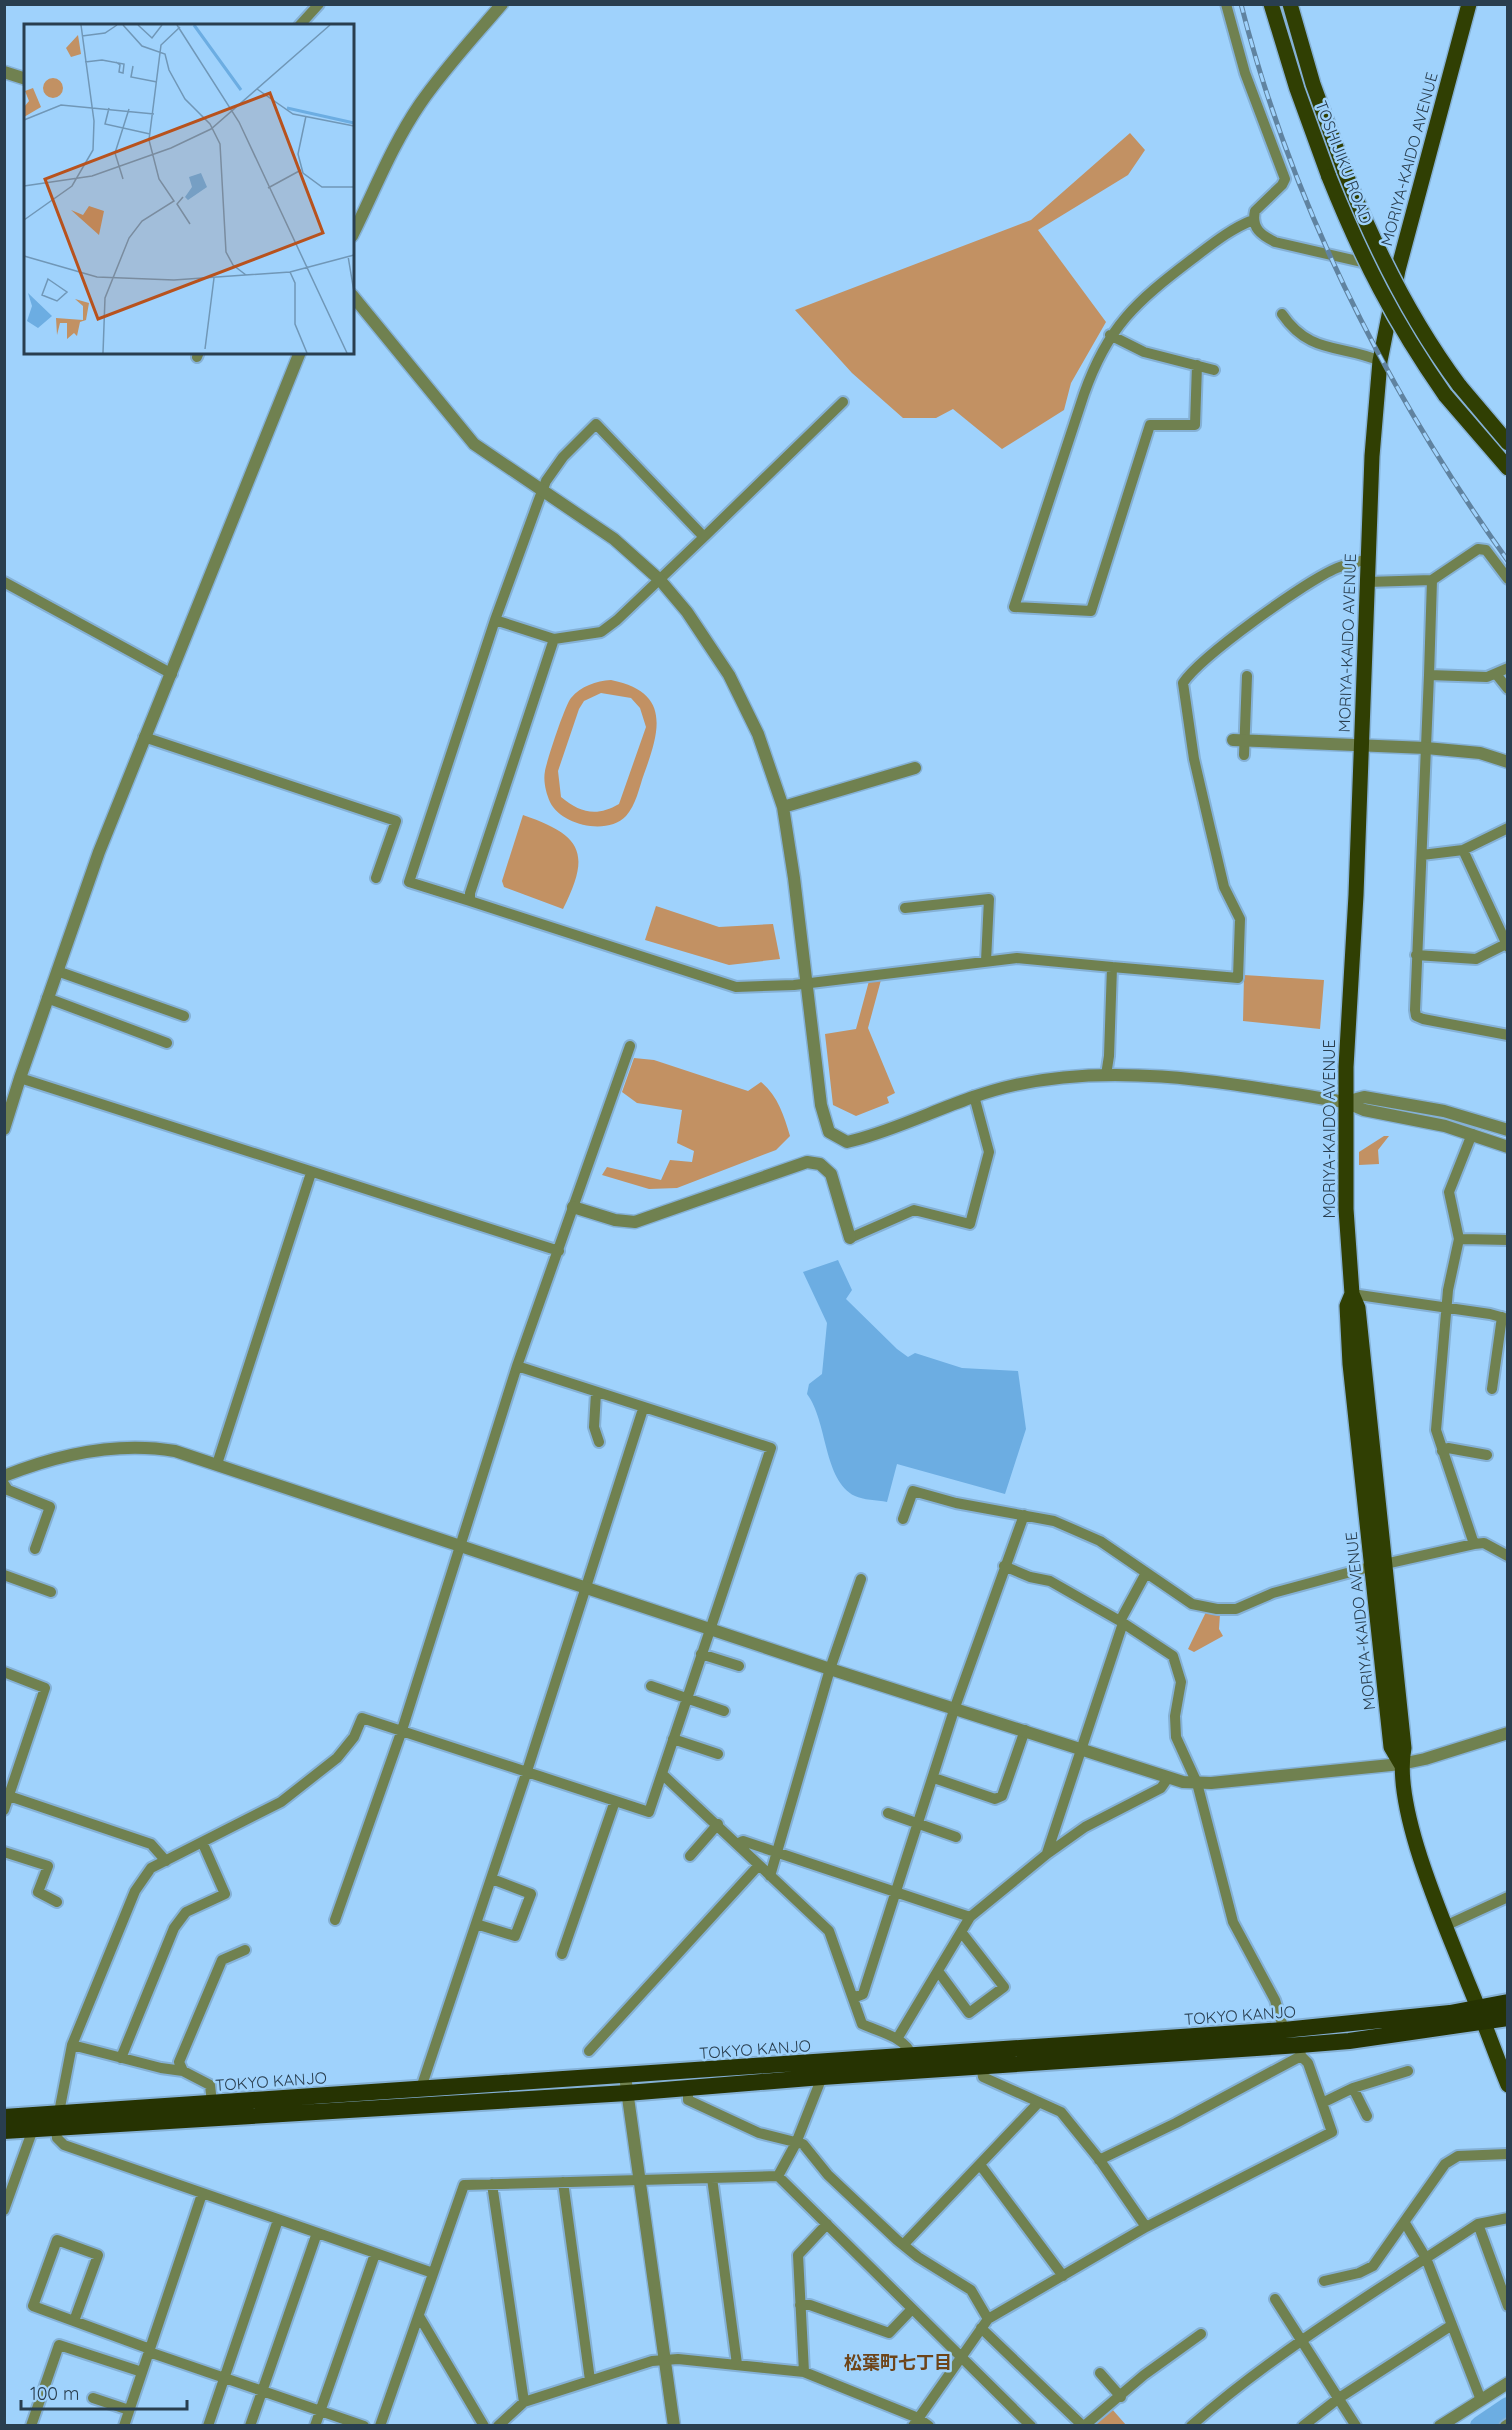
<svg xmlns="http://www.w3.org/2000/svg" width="1512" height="2430" font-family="Quicksand,'Noto Sans JP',sans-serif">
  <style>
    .green { fill: #c29163; fill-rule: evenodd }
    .water { fill: #6cade2 }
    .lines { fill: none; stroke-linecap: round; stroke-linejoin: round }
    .river { stroke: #6cade2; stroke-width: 20 }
    .minor-casing { stroke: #85b1d6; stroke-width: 14 }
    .tertiary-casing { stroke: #85b1d6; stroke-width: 15 }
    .primary-casing { stroke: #85b1d6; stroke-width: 18 }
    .trunk-casing { stroke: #85b1d6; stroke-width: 20 }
    .minor { stroke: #708150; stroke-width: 10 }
    .tertiary { stroke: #708150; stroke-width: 12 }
    .primary { stroke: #303f03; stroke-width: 15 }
    .trunk { stroke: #263302; stroke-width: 16 }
    .rail-casing { stroke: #6083a0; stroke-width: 5 }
    .rail { stroke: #9fd2fc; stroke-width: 3; stroke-dasharray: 9; stroke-linecap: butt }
    .primary-bridge-casing { stroke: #85b1d6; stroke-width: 18; stroke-linecap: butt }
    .primary-bridge { stroke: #303f03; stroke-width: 15 }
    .labels { text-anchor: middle; stroke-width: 5; stroke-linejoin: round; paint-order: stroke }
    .street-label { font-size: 16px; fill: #293e4f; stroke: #9fd2fc }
    .neighbourhood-label { font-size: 18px; font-weight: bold; fill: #6d4419; stroke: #9fd2fc }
    .inset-river { fill: none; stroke: #6cade2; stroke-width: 3 }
    .inset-road { fill: none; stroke: #7097b7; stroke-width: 1.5 }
    .view { fill: #b8521d; fill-opacity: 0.15; stroke: #b8521d; stroke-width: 3 }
    .inset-edge { fill: none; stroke: #293e4f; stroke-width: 3 }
  </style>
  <rect width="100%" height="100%" fill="#9fd2fc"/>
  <path class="green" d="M1130,133L1145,150L1128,175L1038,230L1106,322L1071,383L1064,410L1002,449L953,409L936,418H903L852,373L795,310L1031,220Z
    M611,680C671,692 660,730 644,774C639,788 636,805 626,816C607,836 561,825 550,802C546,793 543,781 545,771C547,760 565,705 571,698C581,686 596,681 611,680ZM601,693L631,698L640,708L646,727L619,804C597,817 580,813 561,797L558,771L579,709L584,701Z
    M523,815C581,835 592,852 563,909L504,887L502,881Z
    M656,906L719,927L773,924L780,959L729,965L645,940Z
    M1244,975L1324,980L1320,1029L1243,1021Z
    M881,980L868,1028L895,1093L887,1097L889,1103L856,1116L833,1105L825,1034L856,1029L869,981Z
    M634,1058L654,1060L748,1091L761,1082C778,1096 784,1116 790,1136L776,1150L677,1188L649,1189L602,1175L607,1167L661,1180L670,1160L692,1162L694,1151L677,1143L682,1110L637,1103L622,1092Z
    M1384,1136H1389L1378,1150L1379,1164L1359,1165V1152Z
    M1206,1612L1220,1614L1219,1629L1223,1636L1194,1652L1188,1649Z
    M1112,2409L1126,2425L1089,2426Z"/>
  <path class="water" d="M838,1260L852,1290L846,1299L897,1349L908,1357L915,1353L962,1368L1018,1371L1026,1429L1005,1494L897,1464L887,1502C877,1500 863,1500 855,1496C823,1480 828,1422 807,1394L809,1384L822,1374L827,1323L803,1272Z"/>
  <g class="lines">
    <path class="river" d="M1480,2426L1508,2407"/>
    <defs>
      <path id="minor" d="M1226,4L1245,73L1285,179L1282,185L1255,211C1251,228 1261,235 1275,242L1392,269
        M299,26L319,4
        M1282,314C1310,355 1341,344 1380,361
        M1110,335L1144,352L1214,370
        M197,357L199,352
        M1197,365L1195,425H1150L1091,611L1014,607L1084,394C1108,326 1136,302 1191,260C1211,245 1230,229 1253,220
        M704,537L617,620L601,632L554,639L470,893V901L736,987L794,985L1017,958L1112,967L1109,1056L1106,1075
        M4,582L172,674
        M1367,582L1432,580L1478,549L1486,550L1508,579
        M495,620L554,639
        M1508,668L1487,677L1429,675L1415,1010L1416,1016L1423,1019L1508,1035
        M1496,674L1508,689
        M1429,675L1432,580
        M144,737L396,821L376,878
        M1244,755L1247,676
        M1463,850L1508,947
        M1422,855L1463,850L1508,828
        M470,901L409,882L495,620L538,502L546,481L563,457L596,424L704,537L843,402
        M905,908L989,899L986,961
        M1416,955L1476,959L1506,944
        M1112,967L1238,978L1240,919L1224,887L1210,828L1194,759L1183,683C1201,656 1306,581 1337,568C1347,564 1358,562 1368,559
        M57,971L184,1016
        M47,998L167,1043
        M20,1078L559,1251
        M1472,1134L1449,1192L1459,1239L1448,1290L1436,1430L1474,1544
        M850,1238L914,1210L970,1224L989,1152L974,1096
        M1462,1239L1508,1240
        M1352,1294L1490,1314L1508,1319
        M1492,1389L1502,1317
        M596,1393L594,1427L599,1442
        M1442,1451L1448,1448L1487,1455
        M217,1464L311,1173
        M4,1484L8,1490L50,1507L35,1549
        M903,1519L913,1491L956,1503L1054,1521L1100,1541L1192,1604L1217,1609H1236L1273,1593L1373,1566
        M1385,1564L1474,1544L1484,1543L1508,1556
        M1004,1566L1030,1577L1050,1581L1120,1621L1173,1656L1181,1682L1175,1716L1176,1737L1197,1783L1233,1922L1275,2000L1284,2030
        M4,1575L51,1592
        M1120,1621L1146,1573
        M701,1654L739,1666
        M4,1672L45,1688L4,1810
        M651,1686L724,1711
        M673,1739L718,1754
        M662,1774L759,1865
        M934,1778L995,1799L1002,1796L1025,1730
        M9,1796L151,1844L166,1861
        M888,1813L956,1837
        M737,1844L743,1841L970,1917
        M4,1852L48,1866L38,1892L57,1902
        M1047,1853L1123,1623
        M690,1856L718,1824
        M770,1876L830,1669L861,1579
        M335,1920L402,1730L517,1366L630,1046
        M476,1924L515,1936L531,1894L492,1879
        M1445,1926L1508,1897
        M562,1954L615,1801
        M938,1971L969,2013L1004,1987L962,1933
        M853,1998L863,1994L955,1707L1024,1515
        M897,2039L970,1917L1047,1854L1085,1827L1161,1788L1168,1778
        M72,2045L161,2068L183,2071L210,2085L212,2103
        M1300,2049L1301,2056L1308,2063L1322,2103
        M589,2051L759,1865L829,1931L862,2024C879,2032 906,2037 912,2056
        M121,2058L174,1928L186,1912L225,1894L203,1844
        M981,2065L983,2077L1061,2112L1099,2159L1146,2227
        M183,2071L179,2062L222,1960L245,1950
        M421,2088L527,1771L643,1409
        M688,2088V2100L759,2133L803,2144L828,2175L897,2240L918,2257L971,2290L988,2319
        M1353,2088L1367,2116
        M1099,2160L1176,2123L1301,2056
        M981,2166L1063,2276
        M778,2176L796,2143L822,2077
        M712,2178L737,2364
        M563,2182L590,2380
        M492,2184L524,2402
        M4,2210L33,2129
        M1405,2223L1426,2258L1481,2400
        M1478,2224L1508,2306
        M904,2244L1039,2102
        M433,2273L64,2145L57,2138L56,2128L72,2045L135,1891L151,1868L281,1802L337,1758L354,1737L362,1718L649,1812L771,1448L517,1366
        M1324,2281L1359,2273L1373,2266L1445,2164L1458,2156L1508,2154
        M1275,2299L1356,2426
        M800,2305H810L889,2333L912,2309
        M419,2316L484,2426
        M74,2321L98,2255L57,2240L33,2306L150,2349
        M981,2328L1083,2426
        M149,2352L364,2426
        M804,2372L798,2255L827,2224
        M1100,2373L1121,2397
        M93,2398L129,2410
        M31,2426L59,2345L142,2372
        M124,2426L202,2194
        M208,2426L278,2220
        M250,2426L317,2233
        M315,2426L375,2254
        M380,2426L464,2185L778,2176L1031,2426
        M498,2426L524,2402L652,2361L678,2359L804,2372L918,2418L929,2426
        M913,2426L988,2319L1146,2227L1332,2132L1322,2103L1353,2088L1408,2071
        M1084,2426L1144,2375L1201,2334
        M1191,2426C1279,2349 1380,2289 1478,2224L1508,2218
        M1303,2426L1339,2398L1452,2325
        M1505,2426L1508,2424"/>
      <path id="tertiary" d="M4,72L26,79
        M352,236C374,192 392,145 420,104C444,69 474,37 502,4
        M352,295L474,444L614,539L660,580L687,612L729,675L758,734L783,807L794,878L821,1105L829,1132L847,1142L855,1140C909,1126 959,1097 1015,1085C1123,1061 1237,1085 1345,1102L1364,1110L1445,1126L1508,1147
        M1233,740L1426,748L1480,753L1508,762
        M783,807L915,768
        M1345,1102L1364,1097L1444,1111L1508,1130
        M4,1129L20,1078L99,852L300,352
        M573,1207L615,1220L635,1222L807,1162L820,1164L831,1174L850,1238
        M4,1476C59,1454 117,1441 175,1451L830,1669L1183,1782L1211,1783L1401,1764L1425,1759L1508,1733
        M625,2076L674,2426
        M1440,2426L1508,2383"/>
      <path id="primary" d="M1271,4L1297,89L1329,177
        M1290,4L1313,84L1345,172
        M1469,4L1398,270L1380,361L1372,456L1356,895L1346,1067V1209L1352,1294L1358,1308L1404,1748C1392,1808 1445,1924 1468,1983C1482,2016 1494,2051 1508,2085
        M1459,385L1508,443
        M1445,395L1508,468
        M1352,1294L1347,1306L1350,1364L1391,1747L1401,1764"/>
      <path id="trunk" d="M4,2117L1284,2030L1450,2013L1508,2002
        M4,2131L627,2093L822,2077L1300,2045L1349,2041L1508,2018"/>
    </defs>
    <use href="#minor" class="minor-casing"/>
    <use href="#tertiary" class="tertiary-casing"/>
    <use href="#primary" class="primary-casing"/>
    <use href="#trunk" class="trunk-casing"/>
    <use href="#minor" class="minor"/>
    <use href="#tertiary" class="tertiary"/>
    <use href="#primary" class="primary"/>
    <use href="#trunk" class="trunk"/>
    <defs>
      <path id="rail" d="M1241,4C1292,205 1388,393 1508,561"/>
    </defs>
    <use href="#rail" class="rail-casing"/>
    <use href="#rail" class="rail"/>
    <defs>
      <path id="primary-bridge" d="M1345,172C1375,248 1410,319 1459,385
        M1329,177C1362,259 1394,322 1445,395"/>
    </defs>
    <use href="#primary-bridge" class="primary-bridge-casing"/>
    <use href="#primary-bridge" class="primary-bridge"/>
  </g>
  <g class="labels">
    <g class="street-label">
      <text transform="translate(1409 159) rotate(-75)" y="6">MORIYA-KAIDO AVENUE</text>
      <text transform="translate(1344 162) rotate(69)" y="6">TOSHIJIKU ROAD</text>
      <text transform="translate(1347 643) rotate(-88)" y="6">MORIYA-KAIDO AVENUE</text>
      <text transform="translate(1329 1129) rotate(-90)" y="6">MORIYA-KAIDO AVENUE</text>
      <text transform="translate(1360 1621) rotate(-96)" y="6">MORIYA-KAIDO AVENUE</text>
      <text transform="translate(1240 2015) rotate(-4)" y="6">TOKYO KANJO</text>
      <text transform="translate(755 2049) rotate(-4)" y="6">TOKYO KANJO</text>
      <text transform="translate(271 2081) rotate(-4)" y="6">TOKYO KANJO</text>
    </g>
    <g class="neighbourhood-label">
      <text x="898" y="2369">松葉町七丁目</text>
    </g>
  </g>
  <g transform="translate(24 24)">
    <rect width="330" height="330" fill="#9fd2fc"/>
    <path d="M54,11L57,30L47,33L42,24ZM19 64a10 10 0 1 1 20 0a10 10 0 1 1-20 0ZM9,64L17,83L0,93V83L5,77L1,67ZM65,182L80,187L75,211L47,186L59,191ZM51,275L65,279L62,296L56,298L53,312L50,309L43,315V299H36L33,311L32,294L59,296V282Z" fill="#c29163"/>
    <path d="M177,149L183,163L164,176L161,173L168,163L165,153ZM4,269L28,292L14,304L3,297L8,282Z" fill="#6cade2"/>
    <path class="inset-river" d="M170,1L217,66M263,84L330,99"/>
    <path class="inset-road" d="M99,1L118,22L141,30L145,46L161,75L186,100L196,120L202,228L209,241L222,251M114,1L128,14L138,1M153,1L215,98L323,329M58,12L81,9L93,1M61,38L78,36L100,40L99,49L95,48L96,41L92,38M109,42L107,53L133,58M233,65L269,90L330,102M85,84L81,100L126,110M282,92L274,130L279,149L298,163H330M0,96L37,81L130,90M99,155L91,129L105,85M0,162L68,152L147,124L187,105L306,1M244,164L277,146M159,173L153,180L166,200M0,196L48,162L69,126L70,97L57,1M0,232L73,253L150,256L266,248L330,231M324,232L330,268M266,248L271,259V300L283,329M24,255L43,268L33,277L18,271ZM181,325L190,254M79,329L81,274L105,214L118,197L150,177L135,155L125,116L137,21L156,3"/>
    <path class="view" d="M246,69L299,209L74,295L21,155Z"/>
    <rect width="330" height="330" class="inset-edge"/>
  </g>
  <rect width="1512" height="2430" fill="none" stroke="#293e4f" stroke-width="12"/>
  <path d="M21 2400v9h166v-9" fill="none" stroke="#293e4f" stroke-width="3"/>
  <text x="30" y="2400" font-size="18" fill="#293e4f" stroke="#9fd2fc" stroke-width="4.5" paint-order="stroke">100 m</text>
</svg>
